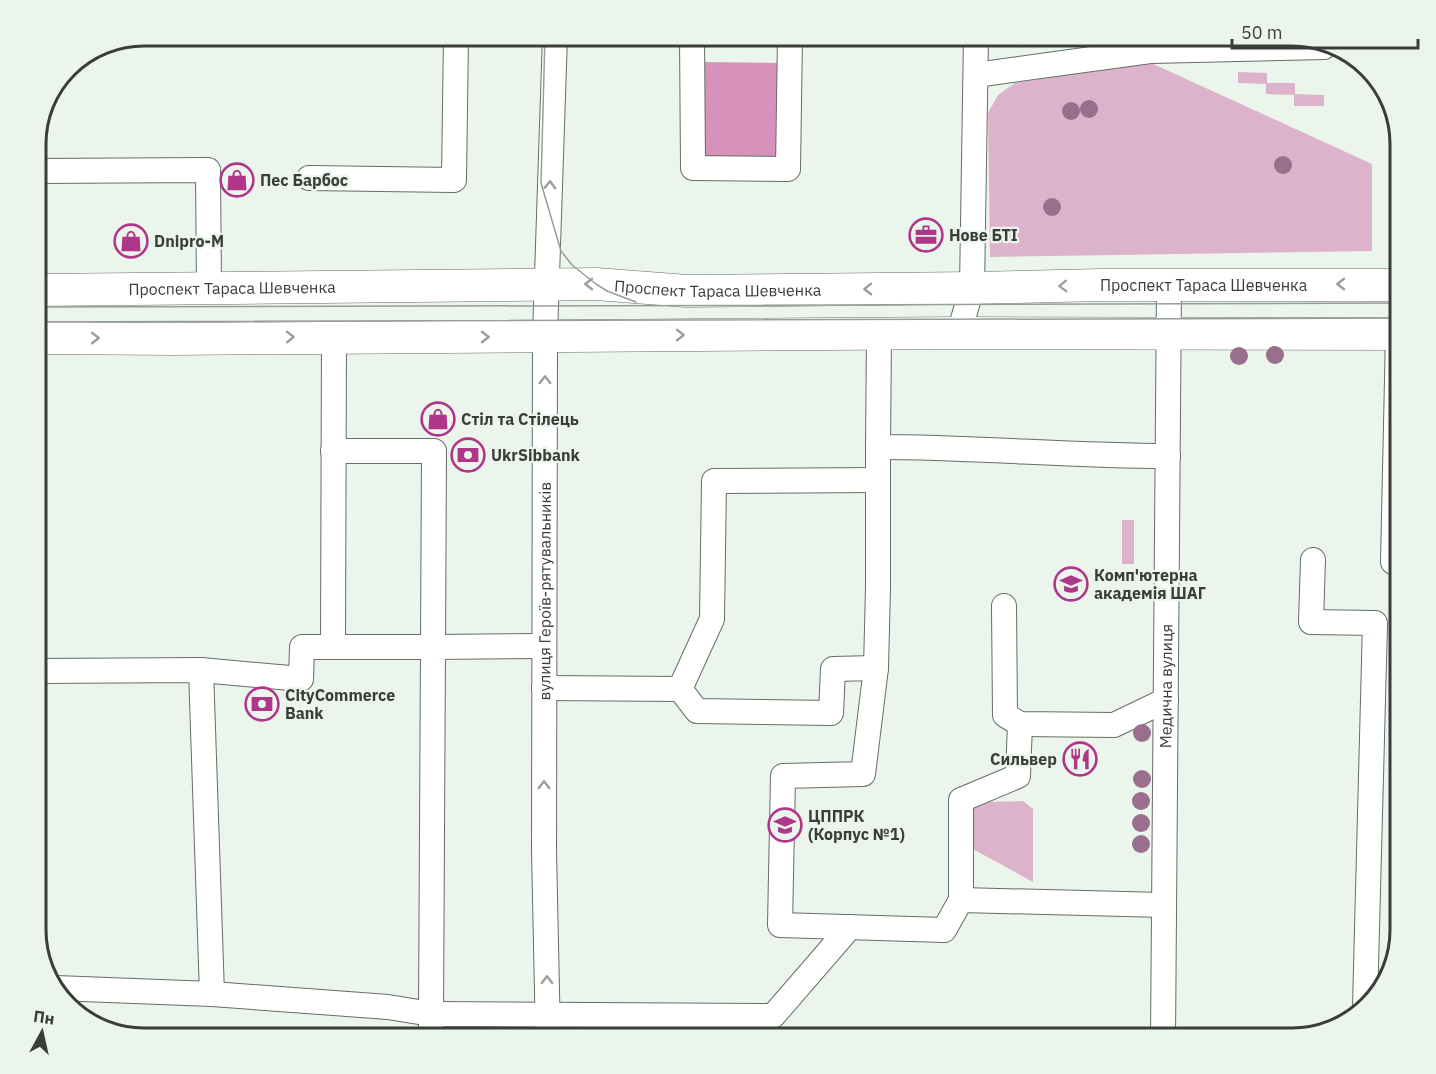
<svg xmlns="http://www.w3.org/2000/svg" width="1436" height="1074" font-family="'IBM Plex Sans',sans-serif">
  <style>
    .green { fill: #ddb3cb }
    .forest { fill: #d792bb }
    .lines { fill: none; stroke-linecap: round; stroke-linejoin: round }
    .minor-casing { stroke: #656e66; stroke-width: 26 }
    .major-casing { stroke: #656e66; stroke-width: 33 }
    .minor { stroke: #fff; stroke-width: 24 }
    .major { stroke: #fff; stroke-width: 32 }
    .tram { stroke: #979d97; stroke-width: 1.5 }
    .tree { fill: #996f8d }
    .oneway { stroke: #9c9e9c }
    .labels { text-anchor: middle; stroke-width: 4.5; stroke-linejoin: round; paint-order: stroke }
    .poi-label { font-size: 16px; font-weight: bold; fill: #3a3d3a; stroke: #ebf5ec; text-anchor: start }
    .street-label { font-size: 16px; fill: #3a3d3a; stroke: #ebf5ec }
    .rim { fill: none; stroke: #3a3d3a; stroke-width: 3 }
  </style>
  <rect width="100%" height="100%" fill="#ebf5ec"/>
  <path class="green" d="M996,36H1096C1077,39 1028,51 1011,46C1005,44 999,41 996,36Z
    M1149,62L1372,164V251L990,257L988,113L998,95L1015,83Z
    M1238,72L1267,73V83H1295V94L1324,95V106H1294V95L1266,94V84L1238,83Z
    M1122,520H1134V564H1122Z
    M1023,801L1033,809V882L971,848L970,822L973,807L985,802Z
    M611,1031L738,1032V1038H611Z"/>
  <path class="forest" d="M702,62L781,63V161H701Z"/>
  <g class="lines">
    <defs>
      <g id="minor">
        <path d="M692,36L693,168L788,169L790,36"/>
        <path d="M976,75L1150,51L1324,47"/>
        <path d="M36,171L208,170L209,288"/>
        <path d="M309,178L454,180L456,36"/>
        <path d="M959,333L972,288L976,36"/>
        <path d="M879,334L878,447C975,447 1071,456 1168,456"/>
        <path d="M878,447V587L876,668L863,774L783,776L780,925L944,930L961,900L1164,905"/>
        <path d="M1313,560L1311,622L1375,623L1365,1006"/>
        <path d="M1393,562L1398,334"/>
        <path d="M1004,606L1005,715L1020,724L1114,725L1166,700"/>
        <path d="M333,647L334,337"/>
        <path d="M36,671L201,670L301,679L302,647H433L434,451H333"/>
        <path d="M544,688L680,689L712,619L714,481L878,480"/>
        <path d="M680,689L697,711L831,713L833,669L876,668"/>
        <path d="M961,900V800L1018,776L1020,724"/>
        <path d="M56,988L212,994L201,670"/>
        <path d="M212,994L388,1007L431,1014L433,647L544,646"/>
        <path d="M431,1038V1014L773,1016L850,927"/>
        <path id="s1" d="M548,1038L544,850L545,336L555,36"/>
        <path id="s2" d="M1163,1038L1169,285"/>
      </g>
      <g id="major">
        <path id="s3" d="M36,290L596,284L687,291L972,288L1101,285H1400"/>
        <path d="M36,338L173,339L959,333L1400,334"/>
      </g>
    </defs>
    <use href="#minor" class="minor-casing"/>
    <use href="#major" class="major-casing"/>
    <use href="#minor" class="minor"/>
    <use href="#major" class="major"/>
    <path class="tram" d="M545,36L541,183L561,251L572,265L596,284L607,291L636,302
      M36,307C491,308 945,303 1400,303
      M36,322L1400,318"/>
  </g>
  <g class="tree">
    <circle cx="1089" cy="109" r="9"/>
    <circle cx="1071" cy="111" r="9"/>
    <circle cx="1283" cy="165" r="9"/>
    <circle cx="1052" cy="207" r="9"/>
    <circle cx="1275" cy="355" r="9"/>
    <circle cx="1239" cy="356" r="9"/>
    <circle cx="1142" cy="733" r="9"/>
    <circle cx="1142" cy="779" r="9"/>
    <circle cx="1141" cy="801" r="9"/>
    <circle cx="1141" cy="823" r="9"/>
    <circle cx="1141" cy="844" r="9"/>
  </g>
  <defs><path id="oneway-chevron" d="M-2-3.5L2.5 0L-2 3.5" fill="none" stroke-width="1.6" stroke-linecap="round" stroke-linejoin="round" transform="scale(1.5)"/></defs>
  <g class="oneway">
    <use href="#oneway-chevron" transform="translate(550 185) rotate(-88)"/>
    <use href="#oneway-chevron" transform="translate(589 284) rotate(-180)"/>
    <use href="#oneway-chevron" transform="translate(1341 284) rotate(-180)"/>
    <use href="#oneway-chevron" transform="translate(1063 286) rotate(178)"/>
    <use href="#oneway-chevron" transform="translate(868 289) rotate(179)"/>
    <use href="#oneway-chevron" transform="translate(680 335)"/>
    <use href="#oneway-chevron" transform="translate(290 337) rotate(-1)"/>
    <use href="#oneway-chevron" transform="translate(485 337)"/>
    <use href="#oneway-chevron" transform="translate(95 338)"/>
    <use href="#oneway-chevron" transform="translate(545 380) rotate(-90)"/>
    <use href="#oneway-chevron" transform="translate(544 785) rotate(-90)"/>
    <use href="#oneway-chevron" transform="translate(547 980) rotate(-91)"/>
  </g>
  <defs>
    <symbol id="shop-ring" viewBox="-11 -11 22 22"><circle r="9.5" fill="#ebf5ec" stroke="#b0368a" stroke-width="1.5"/><path d="M-5-2.5h2.3a2.7 3.5 0 0 1 5.4 0H5L5.5 6h-11ZM-1.5-2.5h3a1.5 2.3 0 0 0-3 0Z" fill="#b0368a"/></symbol>
    <symbol id="office-ring" viewBox="-11 -11 22 22"><circle r="9.5" fill="#ebf5ec" stroke="#b0368a" stroke-width="1.5"/><path d="M-6-3h4V-5.5h4V-3h4V5H-6ZM-1-4.5V-3h2v-1.5ZM-6 0V1H6V0Z" fill="#b0368a"/></symbol>
    <symbol id="bank-ring" viewBox="-11 -11 22 22"><circle r="9.5" fill="#ebf5ec" stroke="#b0368a" stroke-width="1.5"/><path d="M-6-4H6V4H-6ZM0-2.3a2.3 2.3 0 1 0 0 4.6a2.3 2.3 0 1 0 0-4.6Z" fill="#b0368a"/></symbol>
    <symbol id="school-ring" viewBox="-11 -11 22 22"><circle r="9.5" fill="#ebf5ec" stroke="#b0368a" stroke-width="1.5"/><path d="M0-5L7-2L0 1L-7-2ZM-4 1L0 2.5L4 1V4Q0 6-4 4Z" fill="#b0368a"/></symbol>
    <symbol id="restaurant-ring" viewBox="-11 -11 22 22"><circle r="9.5" fill="#ebf5ec" stroke="#b0368a" stroke-width="1.5"/><path d="M-5-6h1v4h1v-4h1v4h1v-4h1v5L-1.5 .5V6h-2V.5L-5-1ZM5-6V6H3V1.5H1.5Q1.5-4 5-6Z" fill="#b0368a"/></symbol>
    <symbol id="university-ring" viewBox="-11 -11 22 22"><circle r="9.5" fill="#ebf5ec" stroke="#b0368a" stroke-width="1.5"/><path d="M0-5L7-2L0 1L-7-2ZM-4 1L0 2.5L4 1V4Q0 6-4 4Z" fill="#b0368a"/></symbol>
  </defs>
  <g fill-rule="evenodd">
    <use href="#shop-ring" x="218" y="161" width="38" height="38"/>
    <use href="#office-ring" x="907" y="216" width="38" height="38"/>
    <use href="#shop-ring" x="112" y="222" width="38" height="38"/>
    <use href="#shop-ring" x="419" y="400" width="38" height="38"/>
    <use href="#bank-ring" x="449" y="436" width="38" height="38"/>
    <use href="#school-ring" x="1052" y="565" width="38" height="38"/>
    <use href="#bank-ring" x="243" y="685" width="38" height="38"/>
    <use href="#restaurant-ring" x="1061" y="740" width="38" height="38"/>
    <use href="#university-ring" x="766" y="806" width="38" height="38"/>
  </g>
  <g class="labels">
    <g class="poi-label">
      <text x="260" y="186">Пес Барбос</text>
      <text x="949" y="241">Нове БТІ</text>
      <text x="154" y="247">Dnipro-M</text>
      <text x="461" y="425">Стіл та Стілець</text>
      <text x="491" y="461">UkrSibbank</text>
      <text x="1094" y="581">Комп'ютерна<tspan x="1094" dy="18">академія ШАГ</tspan></text>
      <text x="285" y="701">CityCommerce<tspan x="285" dy="18">Bank</tspan></text>
      <text x="1057" y="765" text-anchor="end">Сильвер</text>
      <text x="808" y="822">ЦППРК<tspan x="808" dy="18">(Корпус №1)</tspan></text>
    </g>
    <g class="street-label">
      <text dy="6" stroke="none"><textPath href="#s3" startOffset="1168">Проспект Тараса Шевченка</textPath></text>
      <text dy="6" stroke="none"><textPath href="#s3" startOffset="682">Проспект Тараса Шевченка</textPath></text>
      <text dy="6" stroke="none"><textPath href="#s3" startOffset="196">Проспект Тараса Шевченка</textPath></text>
      <text dy="6" stroke="none"><textPath href="#s1" startOffset="447">вулиця Героїв-рятувальників</textPath></text>
      <text dy="6" stroke="none"><textPath href="#s2" startOffset="352">Медична вулиця</textPath></text>
    </g>
  </g>
  <path d="M0 0H1436V1074H0ZM144 46H1292A98 98 0 0 1 1390 144V930A98 98 0 0 1 1292 1028H144A98 98 0 0 1 46 930V144A98 98 0 0 1 144 46Z" fill="#ebf5ec" fill-rule="evenodd"/>
  <path class="rim" d="M144 46H1292A98 98 0 0 1 1390 144V930A98 98 0 0 1 1292 1028H144A98 98 0 0 1 46 930V144A98 98 0 0 1 144 46Z"/>
  <g transform="translate(42 1032) rotate(8)" stroke="#ebf5ec" stroke-width="4.5" paint-order="stroke">
  <path d="M0-4.5L10 22L0 15L-10 22Z" fill="#3a3d3a"/>
  <text y="-9" font-size="16" font-weight="bold" text-anchor="middle" fill="#3a3d3a">Пн</text>
  </g>
  <path d="M1232 39v9h186v-9" fill="none" stroke="#3a3d3a" stroke-width="3"/>
  <text x="1241" y="39" font-size="18" fill="#3a3d3a" stroke="#ebf5ec" stroke-width="4.5" paint-order="stroke">50 m</text>
</svg>
